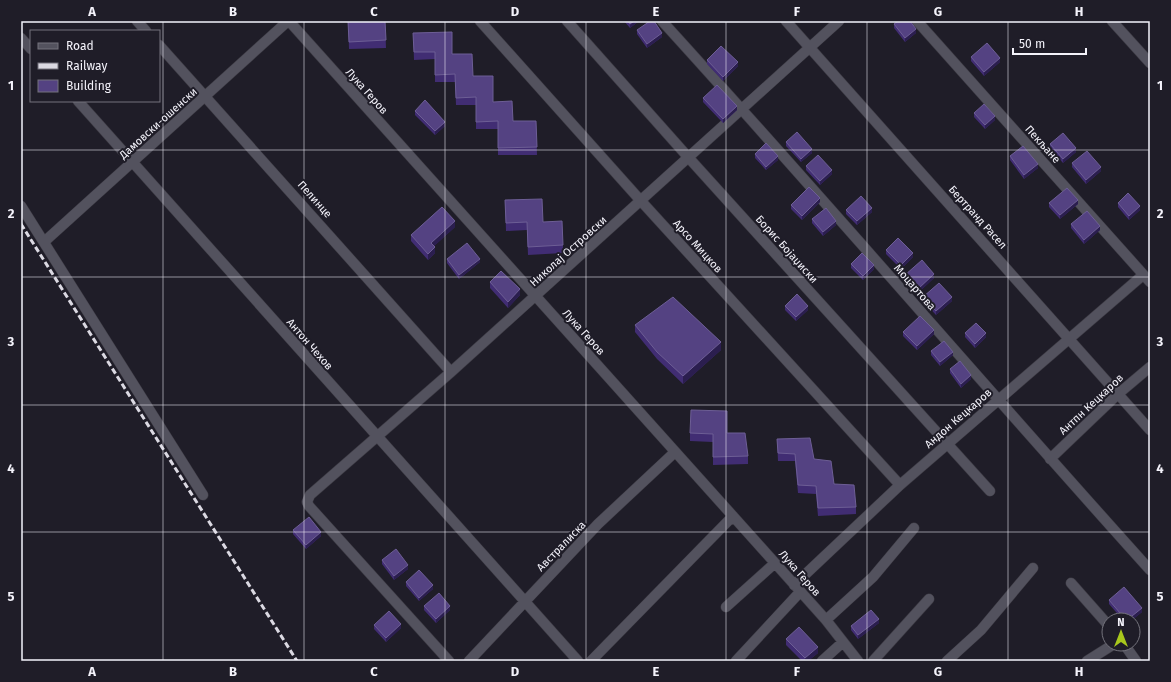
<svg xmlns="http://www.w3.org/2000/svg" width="1171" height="682" font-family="'Fira Sans',sans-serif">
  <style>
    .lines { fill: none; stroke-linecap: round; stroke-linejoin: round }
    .street-casing { stroke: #3d3b44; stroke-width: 11 }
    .street { stroke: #53525e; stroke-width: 10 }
    .rail { stroke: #dbd9e2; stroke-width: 3; stroke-dasharray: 6 3; stroke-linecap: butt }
    .wall { fill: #412d73 }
    .shaded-wall { fill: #2b1e4f }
    .building { fill: #544282; stroke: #6d5e95 }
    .grid { fill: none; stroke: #f4f3fb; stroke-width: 1; stroke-opacity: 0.55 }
    .labels { text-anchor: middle; stroke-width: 4; stroke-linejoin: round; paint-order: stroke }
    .street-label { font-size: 11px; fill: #f4f3fb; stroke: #1f1d28 }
    .neatline { fill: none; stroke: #f4f3fb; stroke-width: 1.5 }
    .grid-label { font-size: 13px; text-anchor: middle; font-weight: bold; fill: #f4f3fb }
  </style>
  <rect width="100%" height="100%" fill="#1f1d28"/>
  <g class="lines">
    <defs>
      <path id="street" d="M137,21L146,31
        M289,21L775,563L826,620L858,661
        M480,21L641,201L900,485
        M567,21L688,157L990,491
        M662,21C827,202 986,388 1150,570
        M786,21L1150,430
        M917,21L1150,282
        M1112,21L1150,63
        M21,38L31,49
        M159,45L451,372
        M78,101L578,661
        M21,206L203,495
        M44,242L288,21
        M1050,459L1118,394L1150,367
        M1071,583L1109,626
        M794,585L900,485L1143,275
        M726,607L775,563
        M826,620L873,577L914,528
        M1124,644L1136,661
        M449,661L309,506L307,502L310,495L451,372L839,21
        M469,661L598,524L675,452
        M591,661L733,516
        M736,661L800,592
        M822,661L843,642
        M873,661L929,599
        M947,661L981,630L1033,568
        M1087,661L1114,644"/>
    </defs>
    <use href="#street" class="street-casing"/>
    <use href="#street" class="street"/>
    <path class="rail" d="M21,224L297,661"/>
  </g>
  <path class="wall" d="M348,21H385L386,48L349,49Z
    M624,21H639L630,28Z
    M894,24L916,33L905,42L894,28Z
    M637,30L662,37L647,48L637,34Z
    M413,33L452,54L473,76L493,102L513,121H536L537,155H498V129H476V105H456L455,82H435V59L414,60Z
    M971,57L1000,62L984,76L971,61Z
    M707,60L738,66L723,81L707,64Z
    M703,98L737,110L723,123L703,102Z
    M415,111L445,126L435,135L415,115Z
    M974,113L995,120L985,129L974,117Z
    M786,142L812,153L801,162L786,146Z
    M1050,144L1076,152L1063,163L1050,148Z
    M755,154L778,160L766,170L755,158Z
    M1010,156L1038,168L1024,179L1010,160Z
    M1072,163L1101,171L1086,184L1072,167Z
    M806,166L832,174L820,185L806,170Z
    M505,200L543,222L563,245V253L528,255L527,230L506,231Z
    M820,202L802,220L791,209V205Z
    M1049,203L1078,204L1060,219L1049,207Z
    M1118,203L1140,210L1129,220L1118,207Z
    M846,210L872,212L857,225L846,214Z
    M812,219L836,225L823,236L812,223Z
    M1071,224L1100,230L1084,244L1071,228Z
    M455,227L434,246L435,253L428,260L411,241V235Z
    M886,250L913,257L901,269L886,254Z
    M447,259L480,262L459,279L447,263Z
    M851,264L874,269L863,280L851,268Z
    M905,275L934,278L918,293L905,279Z
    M490,282L520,295L508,308L490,288Z
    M923,297L952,301L936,315L923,301Z
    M785,306L808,310L796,321L785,310Z
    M635,325L721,350L683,384L657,359L635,332Z
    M903,332L934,334L917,350L903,336Z
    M965,333L986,337L975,348L965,337Z
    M931,351L953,355L940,366L931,355Z
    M950,369L971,379L961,388L950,373Z
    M690,433H727L748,456V464L713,465V442L690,441Z
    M777,439L814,459L834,484L856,507V514L818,516L816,494L798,493L795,461H778Z
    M293,530L321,536L306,549L293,534Z
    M382,560L408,569L394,580L382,564Z
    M406,582L433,589L419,601L406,586Z
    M1109,600L1142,612L1132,620H1123L1109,604Z
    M424,606L450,610L436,623L424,610Z
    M879,623L858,639L851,630V626Z
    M374,625L401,628L386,642L374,629Z
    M786,639L818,653L808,661H802L786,645Z"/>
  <path class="shaded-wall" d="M634,21H639L630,28V24Z
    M916,29V33L905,42V38Z
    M662,33V37L647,48V44Z
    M1000,58V62L984,76V72Z
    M738,62V66L723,81V77Z
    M737,106V110L723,123V119Z
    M995,116V120L985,129V125Z
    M445,122V126L435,135V131Z
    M1076,148V152L1063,163V159Z
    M812,149V153L801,162V159Z
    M778,156V160L766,170V167Z
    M1038,164V168L1024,179V175Z
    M1101,167V171L1086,184V180Z
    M832,170V174L820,185V181Z
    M820,198V202L802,220V216Z
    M1078,200V204L1060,219V215Z
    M1140,206V210L1129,220V216Z
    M872,208V212L857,225V221Z
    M455,221V227L431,249V243Z
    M836,221V225L823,236V232Z
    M1100,226V230L1084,244V240Z
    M435,247V253L428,260V254Z
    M913,253V257L901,269V265Z
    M480,259V262L459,279V275Z
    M874,265V269L863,280V276Z
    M934,274V278L918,293V289Z
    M520,289V295L508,308V302Z
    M952,297V301L936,315V311Z
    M808,306V310L796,321V317Z
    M934,330V334L917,350V346Z
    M986,333V337L975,348V344Z
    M721,342V350L683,384V376Z
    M953,352V355L940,366V362Z
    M971,375V379L961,388V384Z
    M321,532V536L306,549V545Z
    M408,565V569L394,580V576Z
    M433,585V589L419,601V598Z
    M450,606V610L436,623V619Z
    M1142,608V612L1132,620H1127Z
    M879,619V623L858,639V635Z
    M401,624V628L386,642V638Z
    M818,647V653L808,661H805V658Z"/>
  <path class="building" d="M348,21H385L386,40L349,42Z
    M628,21H634L630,24Z
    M650,21H654L662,33L647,44L637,30Z
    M898,21H910L916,29L905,38L894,24Z
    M452,32V54H472L473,76H493V102L512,101L513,121H536L537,147L498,148V121L476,122V97L456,98L455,74L435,75V52H414L413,33Z
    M987,43L1000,58L984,72L971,57Z
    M721,46L738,62L723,77L707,60Z
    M717,85L737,106L723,119L703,98Z
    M425,100L445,122L435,131L415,111Z
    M984,104L995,116L985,125L974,113Z
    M797,132L812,149L801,159L786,142Z
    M1063,133L1076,148L1063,159L1050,144Z
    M766,143L778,156L766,167L755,154Z
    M1023,146L1038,164L1024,175L1010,156Z
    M1087,151L1101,167L1086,180L1072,163Z
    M818,155L832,170L820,181L806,166Z
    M809,187L820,198L802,216L791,205Z
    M1067,188L1078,200L1060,215L1049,203Z
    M1128,193L1140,206L1129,216L1118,203Z
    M861,196L872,208L857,221L846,210Z
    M542,199L543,222L562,221L563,245L528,247L527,222L506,223L505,200Z
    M442,207L455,221L431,243L435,247L428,254L411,235Z
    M826,208L836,221L823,232L812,219Z
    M1087,211L1100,226L1084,240L1071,224Z
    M898,238L913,253L901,265L886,250Z
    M467,243L480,259L459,275L447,259Z
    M862,253L874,265L863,276L851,264Z
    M922,260L934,274L918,289L905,275Z
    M501,271L520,289L508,302L490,282Z
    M939,283L952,297L936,311L923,297Z
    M797,294L808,306L796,317L785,306Z
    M673,297L721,342L683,376L657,352L635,325Z
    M920,316L934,330L917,346L903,332Z
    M976,323L986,333L975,344L965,333Z
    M944,341L953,352L940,362L931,351Z
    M960,361L971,375L961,384L950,369Z
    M691,410L727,411V433H745L748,456L713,457V434L690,433Z
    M810,438L814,459L831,461L834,484L854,485L856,507L818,508L816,486L798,485L795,454L778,453L777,439Z
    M309,517L321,532L306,545L293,530Z
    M396,549L408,565L394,576L382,560Z
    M419,570L433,585L419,598L406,582Z
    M1124,587L1142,608L1127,620H1126L1109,600Z
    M439,593L450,606L436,619L424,606Z
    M871,610L879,619L858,635L851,626Z
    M389,611L401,624L386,638L374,625Z
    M799,627L818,647L805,658L786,639Z"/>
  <path class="grid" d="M163,21V661M304,21V661M445,21V661M586,21V661M726,21V661M867,21V661M1008,21V661M21,150H1150M21,277H1150M21,405H1150M21,532H1150"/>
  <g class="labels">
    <g class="street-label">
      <text transform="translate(367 91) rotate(48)" y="4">Лука Геров</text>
      <text transform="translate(158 123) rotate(-42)" y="4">Дамовски-ошенски</text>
      <text transform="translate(1043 144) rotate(48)" y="4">Пекљане</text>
      <text transform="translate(315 199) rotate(48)" y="4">Пелинце</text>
      <text transform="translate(978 217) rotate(48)" y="4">Бертранд Расел</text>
      <text transform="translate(698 246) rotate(48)" y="4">Арсо Мицков</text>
      <text transform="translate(787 249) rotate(48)" y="4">Борис Бојаџиски</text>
      <text transform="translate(568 251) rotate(-42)" y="4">Николај Островски</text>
      <text transform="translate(915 287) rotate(49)" y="4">Моцартова</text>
      <text transform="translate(584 332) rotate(48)" y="4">Лука Геров</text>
      <text transform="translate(310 344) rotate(49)" y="4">Антон Чехов</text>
      <text transform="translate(1091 404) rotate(-43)" y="4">Антпн Кецкаров</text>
      <text transform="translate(958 418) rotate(-41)" y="4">Андон Кецкаров</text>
      <text transform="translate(561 546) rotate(-46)" y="4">Австралиска</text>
      <text transform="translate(800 573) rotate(49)" y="4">Лука Геров</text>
    </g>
  </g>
  <rect width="1171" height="682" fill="none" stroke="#1f1d28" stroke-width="44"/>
  <rect x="30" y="30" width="130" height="72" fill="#1f1d28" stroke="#74737c"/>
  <rect x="38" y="43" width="20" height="6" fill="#53525e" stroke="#74737c"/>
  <text x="66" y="50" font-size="12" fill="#f4f3fb">Road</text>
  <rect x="38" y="63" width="20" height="6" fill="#dbd9e2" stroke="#74737c"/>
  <text x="66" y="70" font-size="12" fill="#f4f3fb">Railway</text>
  <rect x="38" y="80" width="20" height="12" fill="#544282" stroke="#74737c"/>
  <text x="66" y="90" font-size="12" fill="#f4f3fb">Building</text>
  <g transform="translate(1121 632)"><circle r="19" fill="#1f1d28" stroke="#74737c"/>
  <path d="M0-3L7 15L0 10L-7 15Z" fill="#a8c71c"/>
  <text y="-6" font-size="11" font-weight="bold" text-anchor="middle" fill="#f4f3fb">N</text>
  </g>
  <path d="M1013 48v6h73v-6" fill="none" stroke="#f4f3fb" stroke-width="2"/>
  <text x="1019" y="48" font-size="12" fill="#f4f3fb" stroke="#1f1d28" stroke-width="3" paint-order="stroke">50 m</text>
  <rect x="22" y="22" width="1127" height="638" class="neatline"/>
  <g class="grid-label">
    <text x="92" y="16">A</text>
    <text x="233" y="16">B</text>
    <text x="374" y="16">C</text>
    <text x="515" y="16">D</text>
    <text x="656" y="16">E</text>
    <text x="797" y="16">F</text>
    <text x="938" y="16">G</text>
    <text x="1079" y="16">H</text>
    <text x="11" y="90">1</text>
    <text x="1160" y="90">1</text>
    <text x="11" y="218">2</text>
    <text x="1160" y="218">2</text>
    <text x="11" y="346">3</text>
    <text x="1160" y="346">3</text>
    <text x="11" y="473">4</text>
    <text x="1160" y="473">4</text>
    <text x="11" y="601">5</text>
    <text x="1160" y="601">5</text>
    <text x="92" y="676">A</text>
    <text x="233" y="676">B</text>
    <text x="374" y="676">C</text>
    <text x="515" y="676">D</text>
    <text x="656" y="676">E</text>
    <text x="797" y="676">F</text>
    <text x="938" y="676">G</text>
    <text x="1079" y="676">H</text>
  </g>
</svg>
